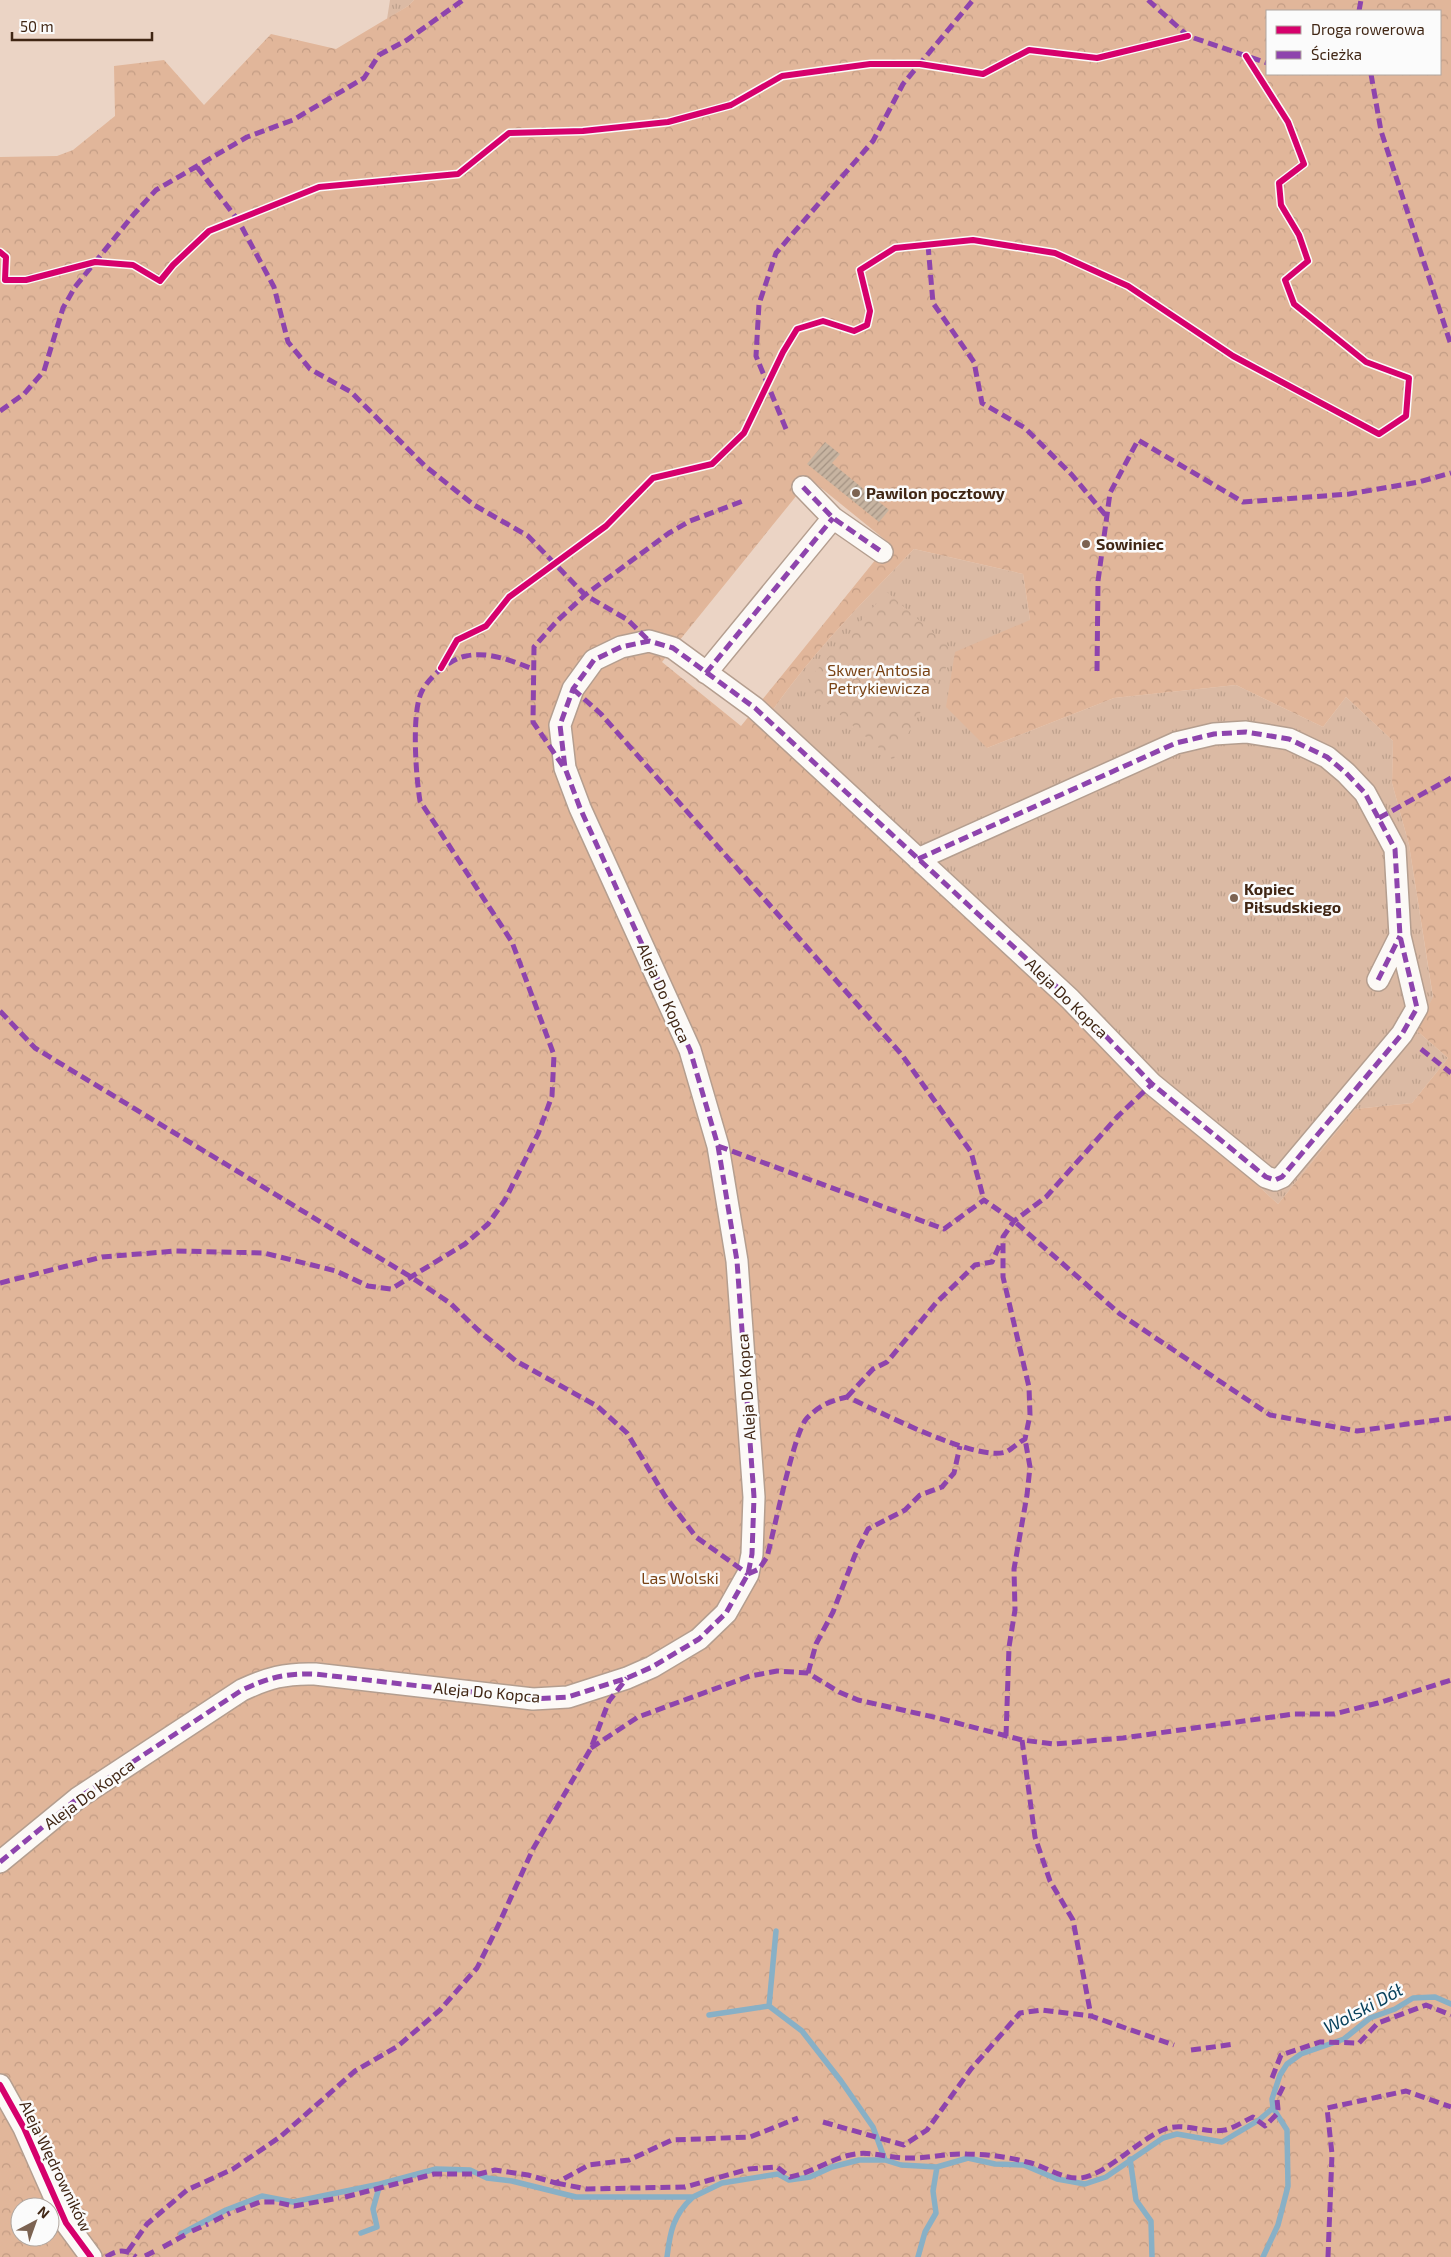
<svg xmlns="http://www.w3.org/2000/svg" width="1451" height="2257" font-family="'Exo 2',sans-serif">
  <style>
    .grass { fill: url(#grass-tufts) }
    .forest { fill: url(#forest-crowns); fill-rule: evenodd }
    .park { fill: url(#park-crowns) }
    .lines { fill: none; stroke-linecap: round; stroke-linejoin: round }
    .stream { stroke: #88b0c6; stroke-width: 5.5 }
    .building { fill: url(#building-hatch) }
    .minor-casing { stroke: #b49e8f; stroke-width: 24 }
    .minor { stroke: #fcf9f6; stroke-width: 21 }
    .quiet { stroke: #8e44ad; stroke-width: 5; stroke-dasharray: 10 5; stroke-linecap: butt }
    .cycleway-casing { stroke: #fbfbfb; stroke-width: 9 }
    .cycleway { stroke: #d6006c; stroke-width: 6 }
    .poi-dot { fill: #7c6352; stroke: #fbfbfb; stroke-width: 2 }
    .labels { text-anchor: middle; stroke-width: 5; stroke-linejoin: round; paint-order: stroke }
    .poi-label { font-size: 16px; font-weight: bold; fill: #402614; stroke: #fbfbfb; text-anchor: start }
    .park-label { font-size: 16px; fill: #794315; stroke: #fbfbfb }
    .street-label { font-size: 16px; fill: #402614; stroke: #fbfbfb }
    .water-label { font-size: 18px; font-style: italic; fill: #08415c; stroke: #fbfbfb }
  </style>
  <defs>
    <pattern id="grass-tufts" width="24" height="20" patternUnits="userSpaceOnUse" patternTransform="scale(1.25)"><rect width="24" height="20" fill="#dbbaa4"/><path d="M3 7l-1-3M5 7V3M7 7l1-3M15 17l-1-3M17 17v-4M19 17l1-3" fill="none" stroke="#bda08c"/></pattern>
    <pattern id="forest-crowns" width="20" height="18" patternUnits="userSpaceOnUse" patternTransform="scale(1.25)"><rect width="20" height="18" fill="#e1b69a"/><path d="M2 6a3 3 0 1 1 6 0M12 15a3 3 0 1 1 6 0" fill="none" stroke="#c29c84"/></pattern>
    <pattern id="park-crowns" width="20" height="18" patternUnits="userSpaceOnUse" patternTransform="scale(1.25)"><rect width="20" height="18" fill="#dbbaa4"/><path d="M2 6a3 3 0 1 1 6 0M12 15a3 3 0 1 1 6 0" fill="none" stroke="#bda08c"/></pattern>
    <pattern id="building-hatch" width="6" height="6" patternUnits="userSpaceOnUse" patternTransform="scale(1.25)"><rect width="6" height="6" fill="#c7b4a1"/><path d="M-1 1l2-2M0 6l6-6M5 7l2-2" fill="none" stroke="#a39282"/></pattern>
  </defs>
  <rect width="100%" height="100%" fill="#ebd4c5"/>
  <path class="grass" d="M390,0H414L408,6L387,19Z
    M914,549L1023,574L1030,620L987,748L1114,698L1236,685L1323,727L1346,697L1393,741L1392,783L1409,845L1433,998L1416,1030L1448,1058L1412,1103L1355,1109L1278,1204L761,728C803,662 860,605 914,549Z"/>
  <path class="forest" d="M414,0H1451V2257H0V157L57,156L73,150L115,116L114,66L164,60L204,105L271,34L336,49L408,6ZM1267,11H1440V74H1267ZM810,479L889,543L741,726L662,662ZM914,549L1023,574L1030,620L955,652L946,707L987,748L1114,698L1236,685L1323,727L1346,697L1393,741L1392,783L1409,845L1433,997L1416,1030L1448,1058L1412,1103L1355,1109L1278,1204L761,728C803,662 860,605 914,549ZM20,2207H50V2237H20Z"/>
  <path class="park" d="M887,592L955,652L893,760L804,684Z"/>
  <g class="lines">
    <path class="stream" d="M769,2006L776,1931
      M709,2015L769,2006L802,2031L841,2081L873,2127L885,2160
      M1130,2159L1136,2200L1151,2221L1152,2257
      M361,2233L377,2227L373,2209L380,2184L436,2169L470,2170L487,2178L512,2181L576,2197H693L722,2183L778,2174L789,2180L810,2177L832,2167L859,2160H885L901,2165L937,2167L968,2158L995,2164L1024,2165L1057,2179L1085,2184L1106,2177L1163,2138L1177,2134L1222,2142L1259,2120L1273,2108
      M181,2234L226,2210L262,2196L293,2202L380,2184
      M667,2257C670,2232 673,2215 693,2197
      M918,2257L925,2232L936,2213L933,2191L937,2167
      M1263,2257L1278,2225L1288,2186L1287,2130L1273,2108L1272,2099L1280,2075L1287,2064L1301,2054L1344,2039L1370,2018L1395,2009L1413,1998L1435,1997L1451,2004"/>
  </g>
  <path class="building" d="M825,442L840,454L832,463L889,510L879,522L807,464Z"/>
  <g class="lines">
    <defs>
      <path id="minor" d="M803,487L833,518L882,552
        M706,673L833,518
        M1378,980L1400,936
        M0,1862L78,1798L242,1690C268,1678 285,1673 315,1674L533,1699L568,1697L627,1678L652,1667L699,1639L726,1613L748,1574L752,1554L754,1497L737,1261L718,1146L690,1050L580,808L565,768L560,725L573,689L594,660L621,647L649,641L673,648L755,708L1070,999L1152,1084L1266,1177L1275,1180L1282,1177L1402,1034L1417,1008L1400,936L1395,849L1365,793L1346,773L1327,757L1289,739L1246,732L1214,734L1176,743L918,859
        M0,2085L24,2128L66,2223L91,2257"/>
    </defs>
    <use href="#minor" class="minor-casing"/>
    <use href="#minor" class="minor"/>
    <path class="quiet" d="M1148,0L1188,36L1267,63
      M1359,11L1361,0
      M1371,74L1381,131L1451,345
      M197,167L238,220L274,287L288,342L310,369L351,392L425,466L474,505L528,536L585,595L628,620L649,641
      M928,245L933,303L974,362L982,403L1025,428L1072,475L1107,517
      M0,411L24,394L44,371L63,308L75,287L134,214L156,190L247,137L293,120L364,78L379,55L407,40L463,0
      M786,429L756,356L759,304L776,253L873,141L903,84L973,0
      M803,487L833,518L882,552
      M1097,671L1098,581L1110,493L1138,440L1243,502L1349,494L1419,482L1451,473
      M706,673L833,518
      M573,689L601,714L902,1055L971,1152L984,1200
      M563,766L533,722L534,647L557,621L585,595L669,533L690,521L743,501
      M1379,818L1451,778
      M1378,980L1400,936
      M0,1011L35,1048L411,1277L450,1303L478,1330L516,1361L597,1406L627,1433L665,1496L696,1537L748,1574
      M1421,1049L1451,1073
      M718,1146L944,1229L984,1200L1014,1221L1120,1314L1270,1415L1357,1431L1451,1418
      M0,1283L102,1257L176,1251L264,1253L336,1271L368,1286L391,1289L465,1244L488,1224L505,1200L538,1134L552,1096L554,1055L512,942L420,801C416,777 411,712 422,691C430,676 450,659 466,656C489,651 512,661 533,669
      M847,1397L873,1369L887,1362L936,1303L975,1265L992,1262L1001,1242
      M748,1574L759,1569L767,1557C774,1532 794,1431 807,1418C820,1405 830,1401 847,1397C879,1411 975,1462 1006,1452C1012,1449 1019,1442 1025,1439L1030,1415L1029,1387L1003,1277V1237L1014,1221L1046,1197L1118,1116L1152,1084
      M808,1673L816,1644L833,1612L855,1555L868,1529L905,1510L920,1495L942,1487L954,1473L960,1446
      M1006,1736L1009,1647L1015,1610L1014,1569L1027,1495L1030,1467L1025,1439
      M1022,1740L1035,1837L1050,1881L1073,1920L1091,2016
      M591,1748L638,1717L750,1676L777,1671L808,1673L839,1692L858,1700L938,1718L1022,1740L1054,1744L1123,1738L1294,1714H1334L1378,1703L1451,1680
      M0,1862L78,1798L242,1690C268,1678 285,1673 315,1674L533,1699L568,1697L627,1678L652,1667L699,1639L726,1613L748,1574L752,1554L754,1497L737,1261L718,1146L690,1050L580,808L565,768L560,725L573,689L594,660L621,647L649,641L673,648L755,708L1070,999L1152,1084L1266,1177L1275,1180L1282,1177L1402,1034L1417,1008L1400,936L1395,849L1365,793L1346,773L1327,757L1289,739L1246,732L1214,734L1176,743L918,859
      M1191,2050L1235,2044
      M1272,2078L1281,2055L1320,2042L1359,2043L1378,2023L1426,2005L1451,2015
      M823,2122L904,2145L927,2130L971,2069L1020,2013L1042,2010L1091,2016L1174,2045
      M556,2183L587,2189L685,2187L749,2169L777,2167L790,2177C811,2173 829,2160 850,2155C869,2150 887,2158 906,2158C926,2159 947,2153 967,2154C986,2154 1008,2157 1027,2162C1046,2166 1060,2179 1080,2178C1105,2176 1139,2139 1165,2129C1184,2122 1205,2134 1225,2130C1234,2128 1244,2121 1253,2117L1265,2126L1277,2114L1278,2109L1277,2099L1284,2085
      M345,2197L434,2174H479L495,2170L528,2175L556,2183L589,2165L629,2160L672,2140L750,2137L798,2118
      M236,2211L260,2202H275L294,2206L339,2198
      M214,2221L230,2213
      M192,2231L208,2224
      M163,2247L185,2235
      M128,2251L147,2224L187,2190L233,2169L280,2137L355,2071L398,2046L440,2010L477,1968L497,1928L533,1849L591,1748L609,1701L627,1678
      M145,2256L157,2250
      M106,2257C117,2250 125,2248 136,2257
      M1328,2257L1332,2154L1327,2108L1406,2091L1451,2107"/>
    <defs>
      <path id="cycleway" d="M0,252L6,257L5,280H26L95,262L133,265L160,281L173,265L209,231L319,187L458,174L509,133L583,131L668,122L731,105L782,76L870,64H920L983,74L1029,50L1097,58L1188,36
        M441,668L457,640L486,626L509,597L606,526L653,478L712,464L744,433L783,352L797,329L823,321L854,331L867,325L870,311L860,270L895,248L973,240L1055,253L1128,286L1233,356L1379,434L1406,416L1409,378L1366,362L1294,304L1285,280L1308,261L1299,235L1281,205L1279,183L1304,164L1288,122L1246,56
        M0,2085L24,2128L66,2223L91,2257"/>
    </defs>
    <use href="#cycleway" class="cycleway-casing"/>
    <use href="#cycleway" class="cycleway"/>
  </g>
  <g class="poi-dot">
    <circle cx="856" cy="493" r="5"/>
    <circle cx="1086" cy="544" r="5"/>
    <circle cx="1234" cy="898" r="5"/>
  </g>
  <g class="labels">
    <g class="poi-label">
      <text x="866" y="499">Pawilon pocztowy</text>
      <text x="1096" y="550">Sowiniec</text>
      <text x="1244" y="895">Kopiec<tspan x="1244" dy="18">Piłsudskiego</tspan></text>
    </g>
    <g class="park-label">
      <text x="879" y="676">Skwer Antosia<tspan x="879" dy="18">Petrykiewicza</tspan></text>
      <text x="680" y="1584">Las Wolski</text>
    </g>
    <g class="street-label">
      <text transform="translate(664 993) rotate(66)" y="6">Aleja Do Kopca</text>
      <text transform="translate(1067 998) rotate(44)" y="6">Aleja Do Kopca</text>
      <text transform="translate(746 1387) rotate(-94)" y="6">Aleja Do Kopca</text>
      <text transform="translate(487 1692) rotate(5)" y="6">Aleja Do Kopca</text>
      <text transform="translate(89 1794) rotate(-36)" y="6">Aleja Do Kopca</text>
      <text transform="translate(56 2166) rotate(64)" y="6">Aleja Wędrowników</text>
    </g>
    <g class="water-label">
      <text transform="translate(1363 2009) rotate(-28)" y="6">Wolski Dół</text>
    </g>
  </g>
  <rect x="1266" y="10" width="175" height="65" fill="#fbfbfb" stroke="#b0a69f"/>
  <rect x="1276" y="26" width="25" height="8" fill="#d6006c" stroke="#b0a69f"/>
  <text x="1311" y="35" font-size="15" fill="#402614">Droga rowerowa</text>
  <rect x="1276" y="51" width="25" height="8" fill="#8e44ad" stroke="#b0a69f"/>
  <text x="1311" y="60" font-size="15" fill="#402614">Ścieżka</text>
  <g transform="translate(35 2222) rotate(41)"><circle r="24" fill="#fbfbfb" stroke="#b0a69f"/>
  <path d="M0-4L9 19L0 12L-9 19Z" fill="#7c6352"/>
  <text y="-8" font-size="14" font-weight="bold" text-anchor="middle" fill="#402614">N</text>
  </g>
  <path d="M12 32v8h140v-8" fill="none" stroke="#402614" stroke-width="2.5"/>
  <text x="20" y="32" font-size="15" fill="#402614" stroke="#fbfbfb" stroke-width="4" paint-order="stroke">50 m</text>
</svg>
